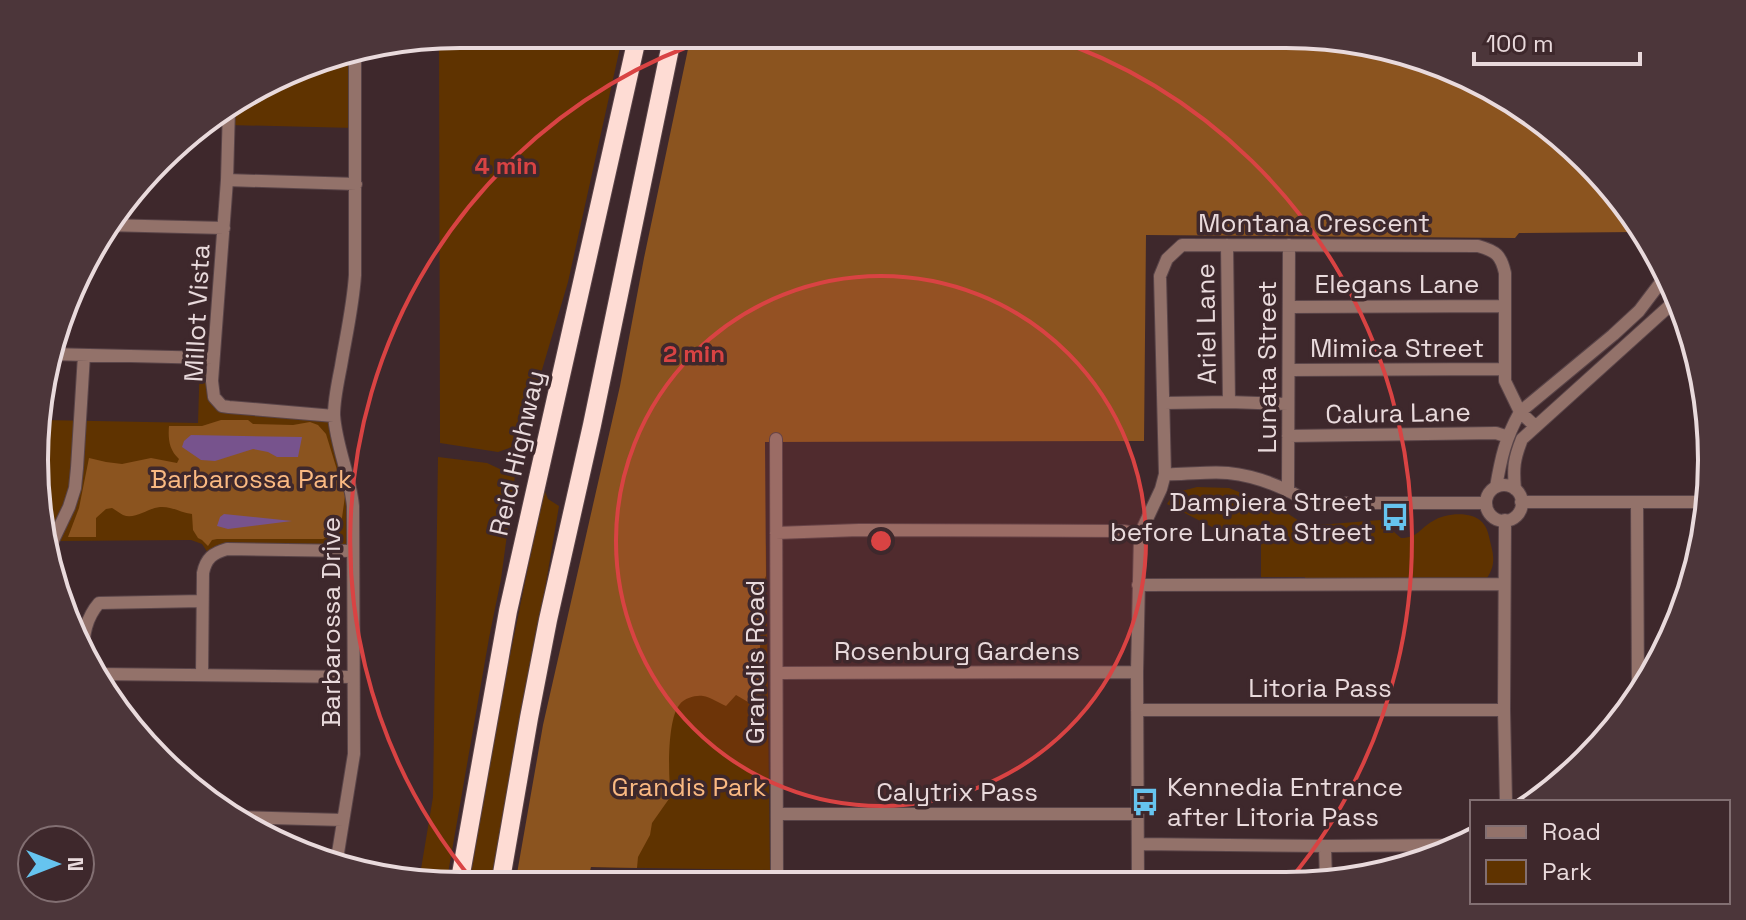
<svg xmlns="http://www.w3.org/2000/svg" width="1746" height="920" font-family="'Space Grotesk',sans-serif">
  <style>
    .green { fill: #5f3300 }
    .forest { fill: #8b541f }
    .water { fill: #77538d }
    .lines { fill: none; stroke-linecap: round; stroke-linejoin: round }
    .minor-casing { stroke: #594448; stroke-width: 14 }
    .highway-casing { stroke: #594448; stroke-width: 20 }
    .minor { stroke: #93726a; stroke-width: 12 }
    .highway { stroke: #fedcd4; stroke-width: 18 }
    .ring { fill: none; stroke: #d94343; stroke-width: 4 }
    .labels { text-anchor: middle; stroke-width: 7; stroke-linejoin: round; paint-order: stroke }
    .street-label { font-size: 26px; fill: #e9dadc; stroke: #3e282c }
    .park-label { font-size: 26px; fill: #fab982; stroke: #3e282c }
    .poi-label { font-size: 26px; fill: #e9dadc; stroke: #3e282c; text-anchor: end }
    .rim { fill: none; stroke: #e9dadc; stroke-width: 4 }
    .centre { fill: #d94343; stroke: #3e282c; stroke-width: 4 }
    .ring-label { font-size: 24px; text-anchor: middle; font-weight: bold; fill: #d94343; stroke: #3e282c; stroke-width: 7; stroke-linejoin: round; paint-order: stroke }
  </style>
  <rect width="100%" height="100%" fill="#3e282c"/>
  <path class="green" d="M460,34H623L568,282L520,444L498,452L440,443L439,37Z
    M314,61L355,62V128L229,125V107Z
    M200,358H213L217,402L334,416L353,551L227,549L210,556L202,544L191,540L54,541L48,551L38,515L44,420L198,423Z
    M438,457L487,463L515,476L501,579L489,638L446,885H433L419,881L433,797Z
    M1197,487L1229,488L1279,508L1307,526L1380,520L1401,538C1418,538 1420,528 1433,521C1446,513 1471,511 1482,522C1488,528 1489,537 1491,545C1495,560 1494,569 1485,581L1305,582V577H1261V531L1216,529L1167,504L1174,493Z
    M544,489L548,499L559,506L495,885H469L498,715Z
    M766,543L770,870L586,867Z"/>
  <path class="forest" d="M687,34L1313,35L1475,78L1607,179L1637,232L1519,233L1515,238L1146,235L1144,441L765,442L766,576L761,587L760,651L764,670L763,690L759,702H748L736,695L726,706C719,703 710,697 703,696C695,695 685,698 680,704C667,718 668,777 671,796L652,823L650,835L638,857L637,868L591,867L587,885H515L543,725L620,386L644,258L688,49Z
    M221,420H248L253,424L293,425L310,422L318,425L326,434L345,496L341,525L335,532L323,539H217L212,540L208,546L202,540L198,538L193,530L192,514C181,513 172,506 160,507C148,508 135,520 123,515C119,513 116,510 112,508L106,509L96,518V537H68L79,508L89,458L106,462L122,464L151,458L177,463L179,459C169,450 168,439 169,426H202Z"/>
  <path class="water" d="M191,435L302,437L298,457H277L268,452L253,449L215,461L201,460L182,447L184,441Z
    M224,514L292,521L228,529L217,526L220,517Z"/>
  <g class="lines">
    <defs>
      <path id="minor" d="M229,107L227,180L212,381L214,397L222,406L229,407L334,416
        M227,180L356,184
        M105,225L224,228
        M1227,245L1229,402
        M1289,307L1505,306
        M48,354L213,358
        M1289,370L1505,369
        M1164,403L1229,402L1288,404
        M1288,436L1496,433L1508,437
        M776,439L777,884
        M1165,474C1186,475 1208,471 1228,473C1257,476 1286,488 1310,503H1486
        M1486 503a18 18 0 1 1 36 0a18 18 0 1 1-36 0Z
        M1496,487C1501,458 1505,439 1520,412L1613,335L1639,311L1664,278
        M1515,489C1513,468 1514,459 1522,439L1676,300
        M1288,490L1289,245
        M1521,502H1707
        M1637,502L1638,694
        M1505,520L1504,710L1506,802
        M776,533L859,530L1123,531L1140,534
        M48,551L69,507L75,488L77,468L84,355
        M1138,585L1504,584
        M83,655C83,635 86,618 99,603L202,601
        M777,673L1137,672
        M97,674L353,677
        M202,675L203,573C206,558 213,553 227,549L353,551
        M1137,710H1504
        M777,814H1137
        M236,817L343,820
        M1139,844L1325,846L1464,845
        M1325,846L1326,882
        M337,859L354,754L353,506C350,475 336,446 334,415C334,399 338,382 341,366C346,336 353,306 355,275V51
        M1138,883L1137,672L1140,534L1161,489L1165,474L1160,276L1167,259L1182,245L1478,246C1496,251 1501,255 1505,273V381L1520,412L1535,426"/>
      <path id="highway" d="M459,885L508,611L638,34
        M500,885L529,718L548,620L592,425L673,34"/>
    </defs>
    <use href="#minor" class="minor-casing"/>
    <use href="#highway" class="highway-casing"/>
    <use href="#minor" class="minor"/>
    <use href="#highway" class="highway"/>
  </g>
  <circle cx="881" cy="541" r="265" fill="#d94343" fill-opacity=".12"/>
  <g class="ring">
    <circle cx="881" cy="541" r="265"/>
    <path d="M474 882A531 531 0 0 1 721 35M1045 36A531 531 0 0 1 1288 882"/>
  </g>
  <defs>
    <symbol id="bus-bare" viewBox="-9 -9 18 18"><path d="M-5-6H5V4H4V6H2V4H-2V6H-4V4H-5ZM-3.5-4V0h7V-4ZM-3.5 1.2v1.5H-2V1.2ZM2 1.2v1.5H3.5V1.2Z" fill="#66c4ef" stroke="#3e282c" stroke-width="2.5" paint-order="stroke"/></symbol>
  </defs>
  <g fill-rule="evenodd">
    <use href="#bus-bare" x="1375" y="497" width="40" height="40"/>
    <use href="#bus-bare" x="1125" y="782" width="40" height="40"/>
  </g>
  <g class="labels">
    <g class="street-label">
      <text x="1314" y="232">Montana Crescent</text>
      <text x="1397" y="293">Elegans Lane</text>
      <text transform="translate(197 313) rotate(-87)" y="9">Millot Vista</text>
      <text transform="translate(1206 324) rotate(-91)" y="9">Ariel Lane</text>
      <text x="1397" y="357">Mimica Street</text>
      <text transform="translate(1267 367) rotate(-90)" y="9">Lunata Street</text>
      <text transform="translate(1398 413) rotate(-1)" y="9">Calura Lane</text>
      <text transform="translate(517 453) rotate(-77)" y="9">Reid Highway</text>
      <text transform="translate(331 622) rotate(-90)" y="9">Barbarossa Drive</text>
      <text x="957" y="660">Rosenburg Gardens</text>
      <text transform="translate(755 662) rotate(-90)" y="9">Grandis Road</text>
      <text x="1320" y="697">Litoria Pass</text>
      <text x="957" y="801">Calytrix Pass</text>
    </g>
    <g class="park-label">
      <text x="251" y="488">Barbarossa Park</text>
      <text x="689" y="796">Grandis Park</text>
    </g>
    <g class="poi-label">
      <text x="1373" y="511">Dampiera Street<tspan x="1373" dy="30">before Lunata Street</tspan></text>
      <text x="1167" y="796" text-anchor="start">Kennedia Entrance<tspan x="1167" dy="30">after Litoria Pass</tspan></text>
    </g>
  </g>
  <path d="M0 0H1746V920H0ZM460 48H1286A412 412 0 0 1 1698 460V460A412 412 0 0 1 1286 872H460A412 412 0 0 1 48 460V460A412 412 0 0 1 460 48Z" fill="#4c363a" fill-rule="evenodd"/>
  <path class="rim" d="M460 48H1286A412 412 0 0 1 1698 460V460A412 412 0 0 1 1286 872H460A412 412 0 0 1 48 460V460A412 412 0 0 1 460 48Z"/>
  <circle cx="881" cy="541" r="12" class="centre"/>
  <g class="ring-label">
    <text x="506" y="174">4 min</text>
    <text x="694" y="362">2 min</text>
  </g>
  <rect x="1470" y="800" width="260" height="104" fill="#3e282c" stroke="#826f72" stroke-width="2"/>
  <rect x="1486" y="826" width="40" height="12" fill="#93726a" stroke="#826f72" stroke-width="2"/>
  <text x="1542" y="840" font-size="24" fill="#e9dadc">Road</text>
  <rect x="1486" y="860" width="40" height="24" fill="#5f3300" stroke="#826f72" stroke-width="2"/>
  <text x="1542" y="880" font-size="24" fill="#e9dadc">Park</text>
  <g transform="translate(56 864) rotate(90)"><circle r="38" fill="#3e282c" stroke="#826f72" stroke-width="2"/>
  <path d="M0-6L14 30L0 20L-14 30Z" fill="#66c4ef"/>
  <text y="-12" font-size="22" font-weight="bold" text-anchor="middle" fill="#e9dadc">N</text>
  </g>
  <path d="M1474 52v12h166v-12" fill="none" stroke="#e9dadc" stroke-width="4"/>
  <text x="1486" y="52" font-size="24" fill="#e9dadc" stroke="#3e282c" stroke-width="6" paint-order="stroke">100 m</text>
</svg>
